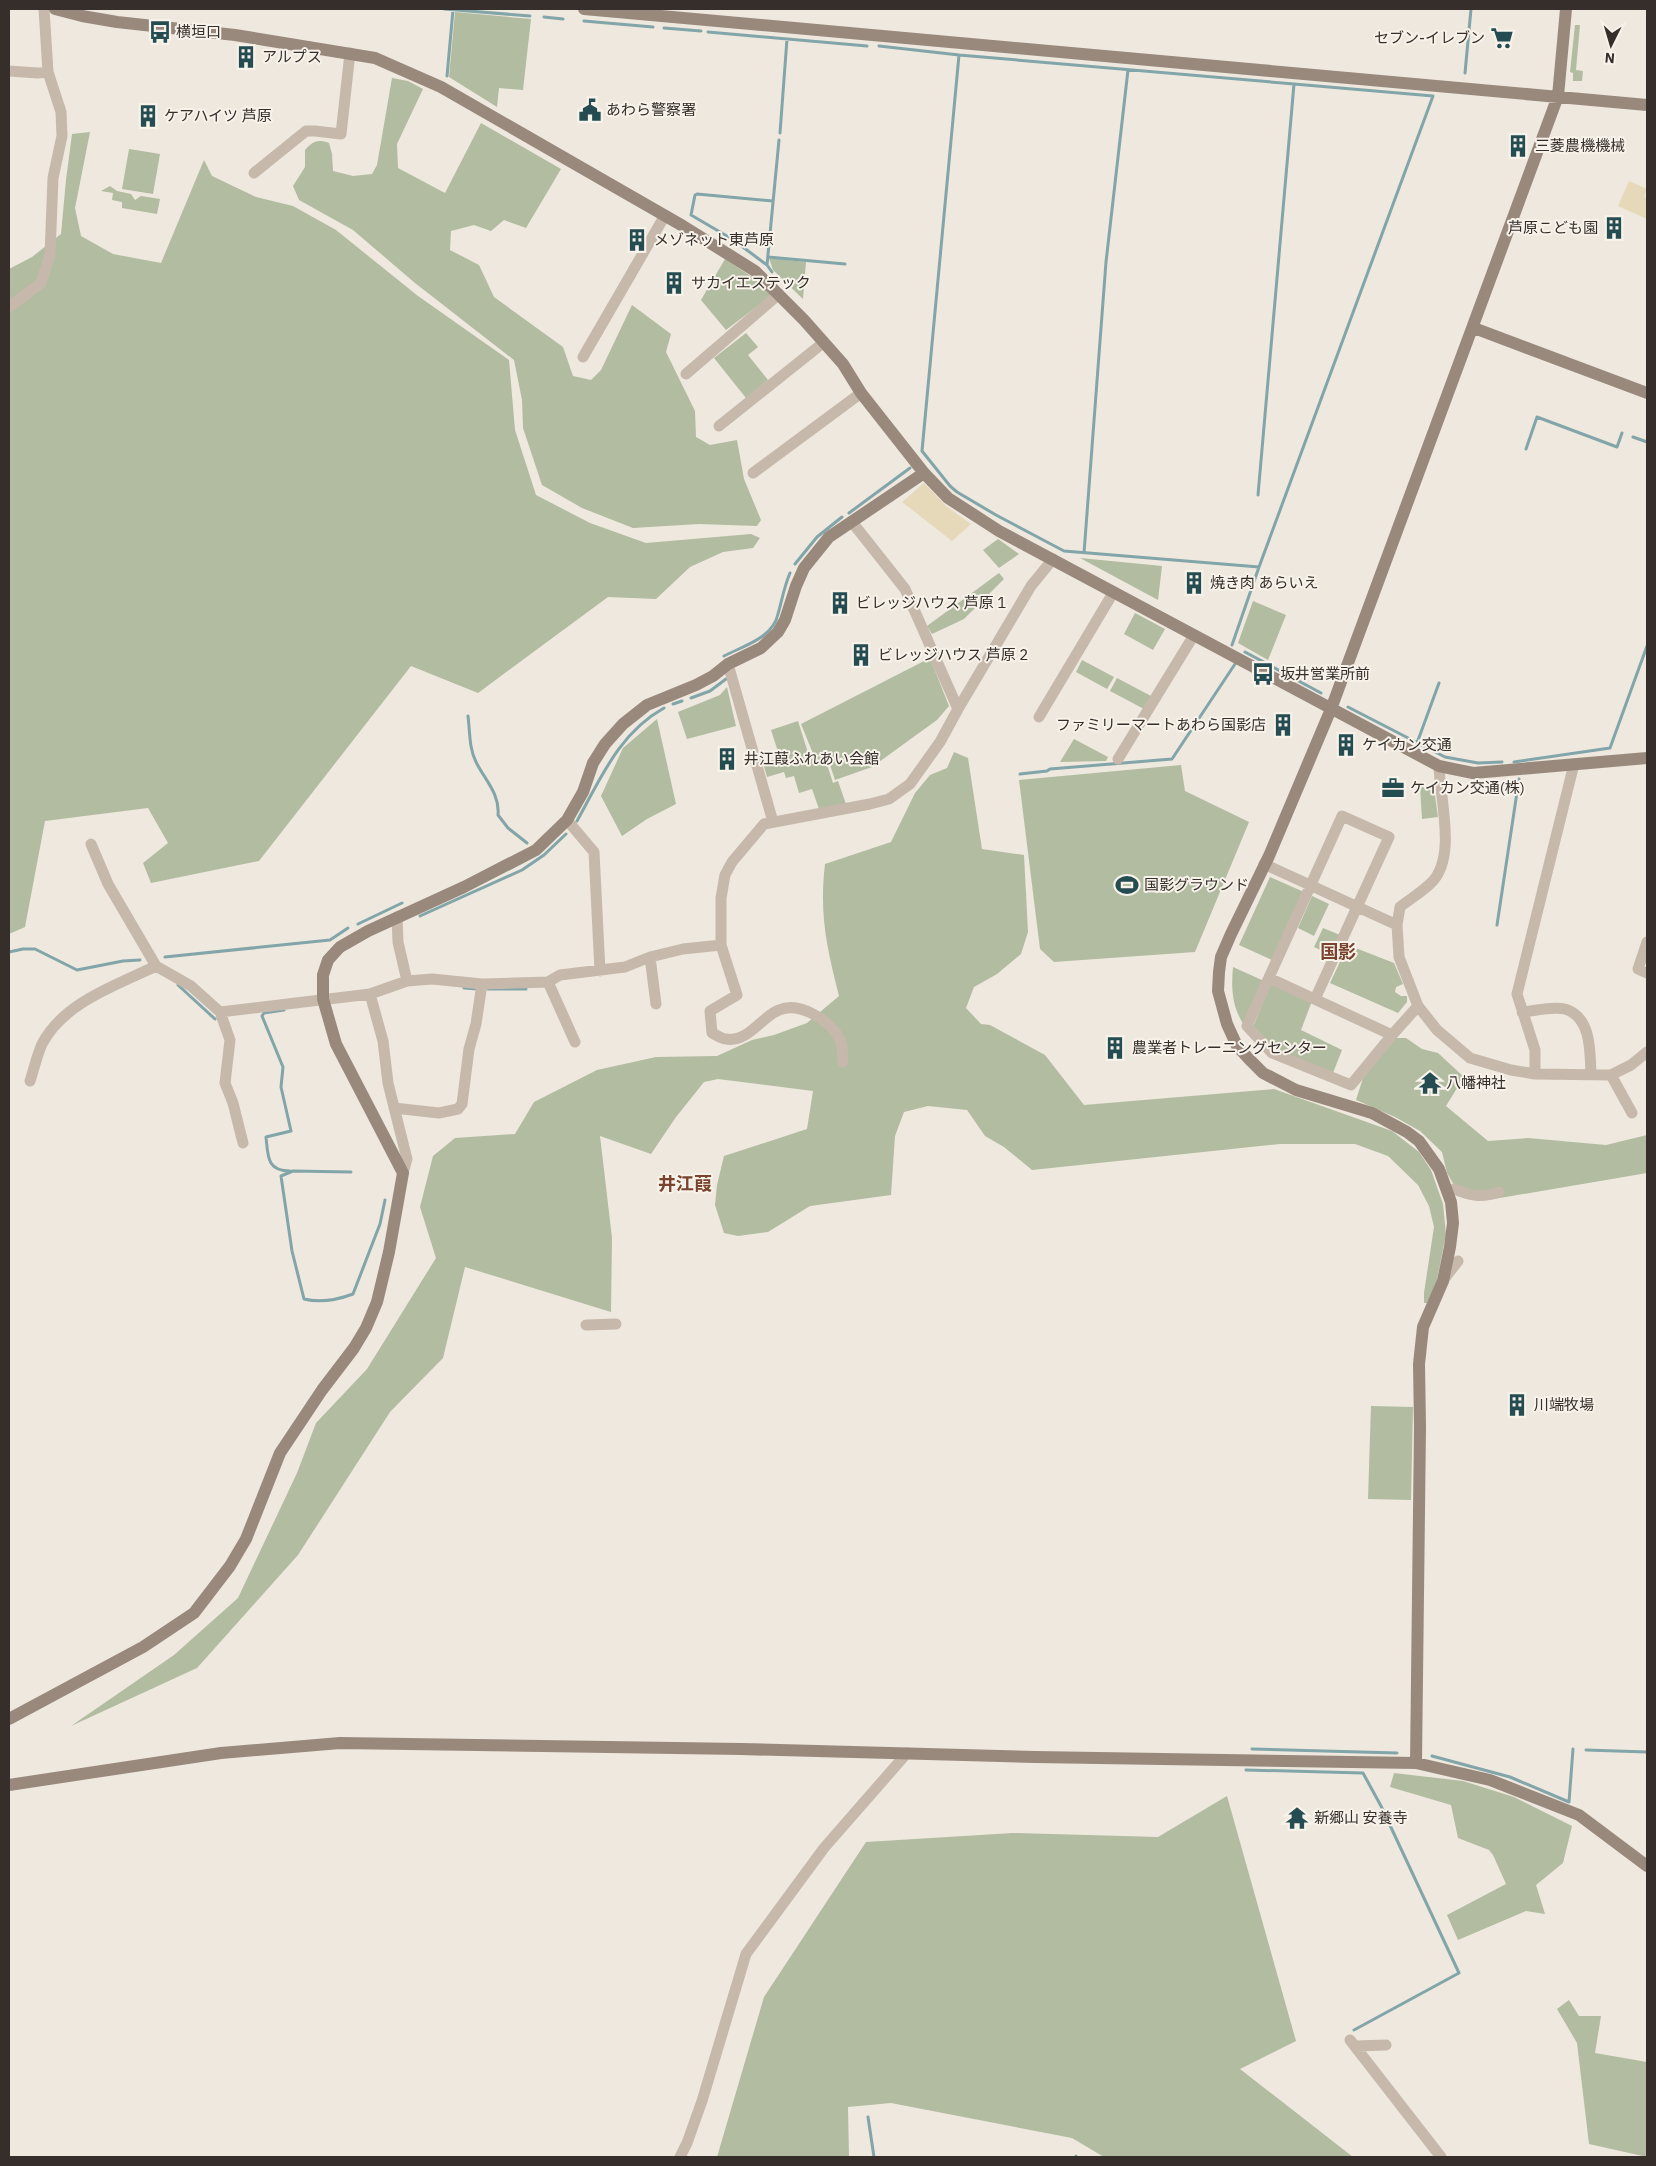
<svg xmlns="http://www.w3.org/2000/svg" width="1656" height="2166" font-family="'IBM Plex Sans','Noto Sans JP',sans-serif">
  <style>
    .green { fill: #b1bca0 }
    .sand { fill: #e6d9b9 }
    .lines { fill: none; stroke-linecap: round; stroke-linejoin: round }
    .stream { stroke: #81a5a9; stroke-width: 3 }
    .street { stroke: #c6b9ab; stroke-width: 11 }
    .secondary { stroke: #99897d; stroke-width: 12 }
    .labels { text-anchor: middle; stroke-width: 4; stroke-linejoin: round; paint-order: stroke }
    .poi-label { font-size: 15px; fill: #352e2a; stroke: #f7f2ea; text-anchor: start }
    .quarter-label { font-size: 18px; font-weight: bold; fill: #79432d; stroke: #f7f2ea }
  </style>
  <rect width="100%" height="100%" fill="#efe8de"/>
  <path class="green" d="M455,12L531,19L523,90L499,88L497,107L449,77Z
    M1575,25H1580L1576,70L1583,71L1582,81H1573V73L1570,72Z
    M392,78L408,81L423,89L397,144L398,168L445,193L481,123L561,169L526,228L504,220L491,231L474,225L451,231L450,250L479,265L494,297L563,347L573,376L591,380L601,370L632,305L671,334L666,352L695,411L696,437L710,445L737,440L744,479L761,520L757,526L699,524L633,528L582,508L542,485L523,428L522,400L514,360L415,283L353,230L299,200L293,186L305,167V150C313,141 318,139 329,143L332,154L333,171L353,176L372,174L377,165Z
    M90,132L75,208L81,236L113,254L161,263L204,160L212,176L256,197L293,206L336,230L418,296L509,360L515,430L536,495L590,523L646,543L751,534L760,538L753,548L723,552L690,567L656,599L608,597L478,693L411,666L259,861L151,883L143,863L168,843L148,808L45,821L25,927L9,934V269L32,257L61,234L66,180L72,134Z
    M129,149L160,154L153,194L122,189Z
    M110,186L117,191L131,194L135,200L141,196L160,199L157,214L122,208V202L112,200L113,193L101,191Z
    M769,258L806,262L803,299L773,270Z
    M725,259L755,279L772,295L726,330L701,300Z
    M746,333L758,347L748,355L768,380L746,398L714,358Z
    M998,539L1019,554L999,568L983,550Z
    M1080,558L1162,566L1158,600Z
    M999,573L1004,579L964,619L932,634L927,626Z
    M1253,601L1286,615L1268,660L1238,643Z
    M1135,613L1165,629L1153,650L1124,634Z
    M930,658L949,706L937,720L872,767L835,780L826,753L814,756L801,724Z
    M1082,660L1114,677L1107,689L1076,672Z
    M1117,678L1151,696L1144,709L1110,691Z
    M727,687L736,726L687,739L678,712L720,695Z
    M657,719L676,804L647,819L622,836L601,796L623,748Z
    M798,721L810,759L824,755L833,783L838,781L846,804L820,812L812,789L799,793L794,776L786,778L784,772L767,777L763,763L780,758L771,730Z
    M1074,739L1108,757L1106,761L1060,762Z
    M954,752L968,758L982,849L1024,855L1028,932L1021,954L997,974L974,987L966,1008L981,1024L990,1025L1045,1055L1084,1105L1274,1089L1392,1131L1419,1152L1431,1170L1443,1204L1446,1234L1436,1285L1427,1303H1424V1293L1434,1227L1429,1206L1418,1185L1388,1156L1355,1144H1280L1032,1170L1004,1147L985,1136L967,1110L928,1106L904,1112L895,1136L891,1195L810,1206L768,1232L738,1236L724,1233L715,1205L717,1185L724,1156L807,1129L813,1091L718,1079L704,1082L676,1117L651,1154L600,1136L612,1238L611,1312L465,1267L443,1358L390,1412L298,1555L197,1668L71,1726L174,1655L238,1598L297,1473L316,1423L367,1369L436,1258L420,1207L433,1156L455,1138L515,1134L534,1102L597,1070L656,1057L717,1056L752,1040L774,1035L807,1023L839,996C827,948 819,915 825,864L891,842L915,793L930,775L947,768Z
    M1181,765L1185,791L1249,822L1195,952L1054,962L1040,949L1019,780Z
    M1420,787L1434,788L1438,817L1422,819Z
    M1270,877L1304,892L1272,960L1239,945Z
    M1312,896L1329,904L1314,936L1298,928Z
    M1323,928L1340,935L1331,955L1314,947Z
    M1348,945L1394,963L1403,984L1396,987L1395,992L1401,996H1407V1002L1398,1013L1330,983Z
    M1233,967L1264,981L1244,1025C1232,1007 1231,988 1233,967Z
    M1271,983L1312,1001L1301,1030L1342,1050L1333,1073L1275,1050L1253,1027Z
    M1396,1038H1406L1422,1049L1438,1053L1464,1077L1446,1106L1488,1141L1528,1138L1606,1145L1647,1135V1173L1488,1200L1454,1185L1447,1173L1442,1152L1420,1131L1395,1117L1356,1100L1363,1078Z
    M1371,1406L1413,1407L1411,1500L1368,1499Z
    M1394,1773L1463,1781L1514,1797L1572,1826L1563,1863L1536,1885L1545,1914L1526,1911L1458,1940L1447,1915L1506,1884L1493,1855L1489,1850L1458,1838L1451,1805L1390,1787Z
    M1227,1796L1296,2041L1240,2069L1353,2157H1104L1072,2138L891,2103L848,2107L849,2157H717L764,1997L866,1842L1013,1833L1158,1837Z
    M1569,2000L1579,2016H1601L1595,2053L1647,2062V2157L1589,2144L1577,2043L1557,2009Z"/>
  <path class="sand" d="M1629,181L1647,189L1644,197L1647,198V219L1618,206Z
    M924,483L946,506L971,524L952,541L902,502Z"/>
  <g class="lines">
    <path class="stream" d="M444,9L530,16
      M544,17L563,19
      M584,21L653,27
      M664,28L701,31
      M708,32L867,46
      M879,46L959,55
      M1465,73L1471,9
      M447,76L453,10
      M780,133L787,39
      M768,257L845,264
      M767,265L732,239L691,215L695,195L697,194L773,201
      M772,272L767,265L779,140
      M1633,437L1647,442
      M1526,449L1537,417L1617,447L1622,433
      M849,513L910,468
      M1084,553L1106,262L1128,70
      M795,564L817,537L842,517
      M1259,567L1433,96L1294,84
      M1232,645L1259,567L1064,551L996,515L957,492L950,486L922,451L959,55L1294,84L1258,495
      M1245,652L1321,693
      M724,656C743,646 773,638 778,614C782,600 784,587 790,573
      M691,698L710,691L726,679
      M673,704L682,701
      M1348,707L1445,757L1478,763L1502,762
      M468,716C470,732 469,748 476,762C485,780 500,794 498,815L508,828L527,843
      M1417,743L1439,683
      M1514,762L1610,748L1647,646
      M1020,774L1047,771L1050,769L1172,759L1235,664
      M577,821C601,778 619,733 664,708
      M420,916L522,870L544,855L566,834
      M358,924L402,903
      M1497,925L1519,779
      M9,952L23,949H35L77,970L123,961L140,960
      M165,957L330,940L348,928
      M178,985L215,1019
      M464,988L477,989
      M488,989H526
      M284,1010L264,1013L262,1016L283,1067L281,1087L291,1131L266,1137C268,1157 267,1171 290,1171
      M351,1172L293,1171L281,1176L292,1251L304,1299C320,1303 337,1300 353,1294L380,1224L385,1200
      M1252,1749L1397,1753
      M1586,1750L1647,1752
      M1432,1756L1510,1777L1569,1802L1573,1749
      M1246,1770L1363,1773L1381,1806L1459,1973L1354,2030
      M868,2117L874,2157
      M1076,2157V2156"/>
    <path class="street" d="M9,71L38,73L48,72
      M254,173L306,131H315L341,134L350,53
      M9,307L41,283L50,255L53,178L62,136L61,112L48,72L44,9
      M583,357L664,217
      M686,374L779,294
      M719,426L823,343
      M753,473L861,393
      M852,522L905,589L958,709
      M728,664L773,822
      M1039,717L1113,593
      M1118,759L1194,635
      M1439,766C1440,800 1457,858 1431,883C1422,892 1410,899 1400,907L1397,925L1399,957L1418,1006L1437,1030L1470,1058L1511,1070L1535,1074L1611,1075L1631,1065L1647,1052
      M567,820L594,852L600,971
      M91,844L108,884L156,966L191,986L220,1012L370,994L407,981L432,979L482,984L548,982L560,975L625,967L650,957L683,949L721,945
      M1264,864L1397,925
      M397,917L398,942L407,981
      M1647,942L1638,969L1647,973
      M650,957L656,1004
      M1269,978L1392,1035
      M548,982L575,1042
      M370,994L383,1041L388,1083L407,1159L403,1173
      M1315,999L1389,837L1342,816L1247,1026L1272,1053L1351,1085L1392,1035L1418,1006
      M220,1012L230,1040L225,1083L233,1103L243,1143
      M1522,1012C1535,1011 1552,1006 1565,1009C1592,1017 1590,1053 1591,1075
      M843,1062C842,1055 843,1046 840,1040C831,1021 800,1001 779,1010C761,1017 748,1043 726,1039C722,1039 716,1035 712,1033L710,1011L737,995L721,945V898L725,875L732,862L764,824L870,804L889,799L910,784L940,742L958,709L1031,586L1053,559
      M1535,1074V1050L1517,994L1574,764
      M1611,1075L1632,1113
      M30,1081C34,1069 37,1055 42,1044C64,1002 117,985 156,966
      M394,1108L439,1113L458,1109L462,1104L469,1049L476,1024L482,984
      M1454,1189C1471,1196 1481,1198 1499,1192
      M1444,1279L1458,1261
      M586,1325L616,1324
      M1350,2040L1441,2157
      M1356,2046L1386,2045
      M680,2157L687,2143L702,2101L746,1954L824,1848L907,1753"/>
    <path class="secondary" d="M55,9L82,16L117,22L235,35L375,58L441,87L683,226L755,271L804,320L843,364L861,393L924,473L948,498L999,531L1439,766L1473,773L1647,758
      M584,9L1647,105
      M1474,328L1647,393
      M9,1719L143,1647L194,1613L230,1566L246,1539L280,1453L322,1390L354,1348L366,1328L377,1302L389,1252L403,1173L336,1044L323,999V975L328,960L340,947L368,931L464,887L536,850L567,820L583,792L593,763L605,744L623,724L647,705L696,685L713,676L728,664L761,648L778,632L785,620L796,586L804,568L829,537L924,473
      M1416,1763L1420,1427L1419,1364L1423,1327L1443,1281L1450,1247L1453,1223L1451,1202L1439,1169L1419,1141L1407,1132L1372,1113L1296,1090L1263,1073L1249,1059L1237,1046L1227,1024L1218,991L1219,972L1221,957L1231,934L1269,856L1331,709L1558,96L1566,9
      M9,1785L221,1753L340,1743L741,1749L1035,1757L1416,1763L1490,1780L1579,1815L1647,1866"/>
  </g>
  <defs>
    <symbol id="bus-bare" viewBox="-9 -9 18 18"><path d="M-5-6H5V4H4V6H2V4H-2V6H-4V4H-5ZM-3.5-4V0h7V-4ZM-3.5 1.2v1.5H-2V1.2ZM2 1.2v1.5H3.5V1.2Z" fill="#244c51" stroke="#f7f2ea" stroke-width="2.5" paint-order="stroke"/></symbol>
    <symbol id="supermarket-bare" viewBox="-9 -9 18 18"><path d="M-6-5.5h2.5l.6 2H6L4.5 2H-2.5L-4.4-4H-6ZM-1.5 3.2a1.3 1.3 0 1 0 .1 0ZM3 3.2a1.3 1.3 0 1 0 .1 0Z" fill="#244c51" stroke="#f7f2ea" stroke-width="2.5" paint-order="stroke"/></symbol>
    <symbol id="building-bare" viewBox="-9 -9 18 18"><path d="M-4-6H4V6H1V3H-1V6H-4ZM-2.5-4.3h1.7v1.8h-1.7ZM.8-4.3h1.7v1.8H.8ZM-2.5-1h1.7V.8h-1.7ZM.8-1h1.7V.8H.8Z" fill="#244c51" stroke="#f7f2ea" stroke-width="2.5" paint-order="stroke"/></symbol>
    <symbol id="civic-bare" viewBox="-9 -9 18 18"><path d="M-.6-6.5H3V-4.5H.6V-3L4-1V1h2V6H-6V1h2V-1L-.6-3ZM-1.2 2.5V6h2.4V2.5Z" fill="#244c51" stroke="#f7f2ea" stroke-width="2.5" paint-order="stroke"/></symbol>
    <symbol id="office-bare" viewBox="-9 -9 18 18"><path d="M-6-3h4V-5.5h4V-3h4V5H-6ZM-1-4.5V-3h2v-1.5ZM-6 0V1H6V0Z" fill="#244c51" stroke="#f7f2ea" stroke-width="2.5" paint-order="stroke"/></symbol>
    <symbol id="stadium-bare" viewBox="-9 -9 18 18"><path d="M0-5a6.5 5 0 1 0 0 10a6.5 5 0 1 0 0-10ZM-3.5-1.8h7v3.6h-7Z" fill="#244c51" stroke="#f7f2ea" stroke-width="2.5" paint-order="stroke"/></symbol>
    <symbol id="temple-bare" viewBox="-9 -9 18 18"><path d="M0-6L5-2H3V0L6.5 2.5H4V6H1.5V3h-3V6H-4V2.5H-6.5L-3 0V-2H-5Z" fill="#244c51" stroke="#f7f2ea" stroke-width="2.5" paint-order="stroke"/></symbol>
  </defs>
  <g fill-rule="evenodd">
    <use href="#bus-bare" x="144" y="16" width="32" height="32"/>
    <use href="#supermarket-bare" x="1486" y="22" width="32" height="32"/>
    <use href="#building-bare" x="230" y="41" width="32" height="32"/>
    <use href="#civic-bare" x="574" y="94" width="32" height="32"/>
    <use href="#building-bare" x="132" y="100" width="32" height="32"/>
    <use href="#building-bare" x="1502" y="130" width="32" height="32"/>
    <use href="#building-bare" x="1598" y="212" width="32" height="32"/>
    <use href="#building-bare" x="621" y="224" width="32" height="32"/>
    <use href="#building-bare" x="658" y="267" width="32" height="32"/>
    <use href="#building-bare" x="1178" y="567" width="32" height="32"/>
    <use href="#building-bare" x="824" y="587" width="32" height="32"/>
    <use href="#building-bare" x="845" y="639" width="32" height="32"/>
    <use href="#bus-bare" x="1247" y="658" width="32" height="32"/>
    <use href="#building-bare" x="1267" y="709" width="32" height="32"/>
    <use href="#building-bare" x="1330" y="729" width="32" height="32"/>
    <use href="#building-bare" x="711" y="743" width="32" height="32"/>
    <use href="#office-bare" x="1377" y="772" width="32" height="32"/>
    <use href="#stadium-bare" x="1111" y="869" width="32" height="32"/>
    <use href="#building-bare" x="1099" y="1032" width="32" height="32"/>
    <use href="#temple-bare" x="1414" y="1067" width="32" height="32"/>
    <use href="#building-bare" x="1501" y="1389" width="32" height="32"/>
    <use href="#temple-bare" x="1281" y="1802" width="32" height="32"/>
  </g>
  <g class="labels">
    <g class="poi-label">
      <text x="176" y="37">横垣口</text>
      <text x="1485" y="43" text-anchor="end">セブン-イレブン</text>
      <text x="262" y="62">アルプス</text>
      <text x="606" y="115">あわら警察署</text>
      <text x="164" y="121">ケアハイツ 芦原</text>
      <text x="1535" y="151">三菱農機機械</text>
      <text x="1598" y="233" text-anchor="end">芦原こども園</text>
      <text x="654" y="245">メゾネット東芦原</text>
      <text x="691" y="288">サカイエステック</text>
      <text x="1210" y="588">焼き肉 あらいえ</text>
      <text x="856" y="608">ビレッジハウス 芦原 1</text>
      <text x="878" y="660">ビレッジハウス 芦原 2</text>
      <text x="1280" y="679">坂井営業所前</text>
      <text x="1266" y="730" text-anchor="end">ファミリーマートあわら国影店</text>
      <text x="1362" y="750">ケイカン交通</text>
      <text x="744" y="764">井江葭ふれあい会館</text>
      <text x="1410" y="793">ケイカン交通(株)</text>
      <text x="1144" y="890">国影グラウンド</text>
      <text x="1132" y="1053">農業者トレーニングセンター</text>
      <text x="1446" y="1088">八幡神社</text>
      <text x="1534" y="1410">川端牧場</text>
      <text x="1314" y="1823">新郷山 安養寺</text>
    </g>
    <g class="quarter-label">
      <text x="1338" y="958">国影</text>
      <text x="685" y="1190">井江葭</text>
    </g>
  </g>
  <rect width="1656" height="2166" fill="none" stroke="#352e2a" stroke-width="20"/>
  <g transform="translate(1611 45) rotate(185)" stroke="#f7f2ea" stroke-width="4" paint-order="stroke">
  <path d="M0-4L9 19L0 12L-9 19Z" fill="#352e2a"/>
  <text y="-8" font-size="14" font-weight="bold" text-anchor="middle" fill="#352e2a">N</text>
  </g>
</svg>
